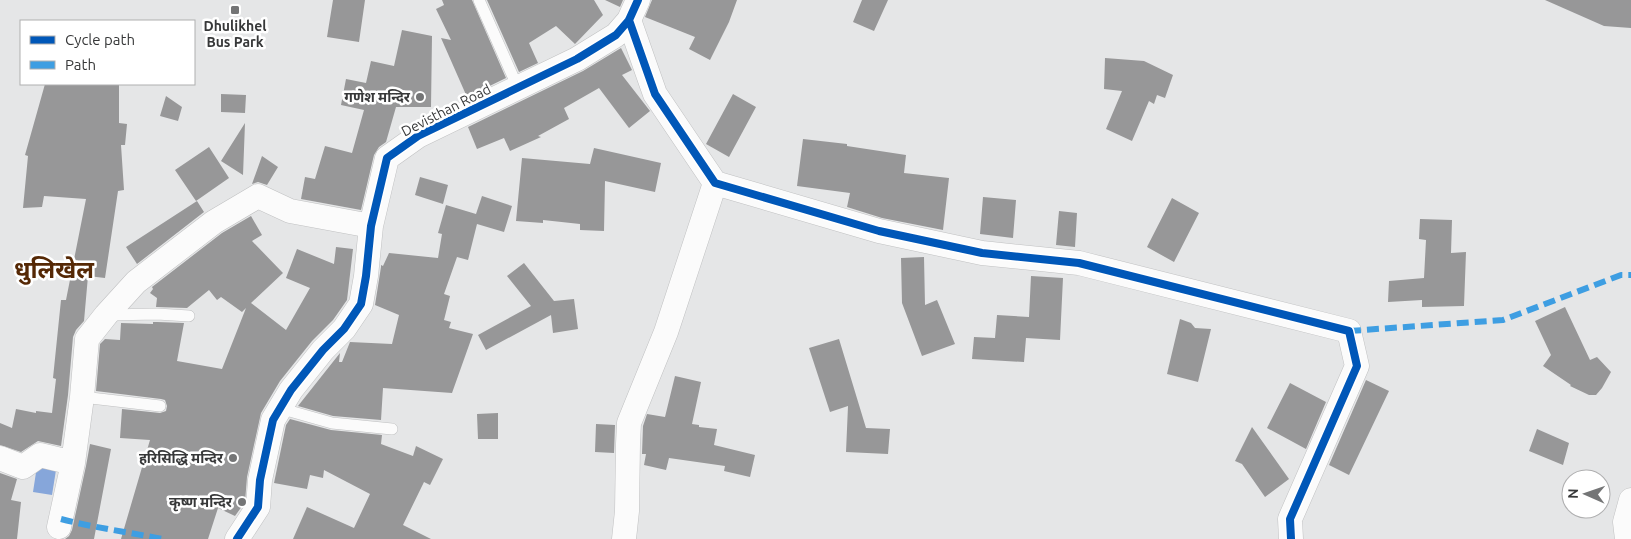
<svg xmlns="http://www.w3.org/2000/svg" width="1631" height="539" font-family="Ubuntu,'Noto Sans Devanagari',sans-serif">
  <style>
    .water { fill: #86a6da }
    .building { fill: #979798 }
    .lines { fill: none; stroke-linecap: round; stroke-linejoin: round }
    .lane-casing { stroke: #c0c1c2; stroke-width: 12 }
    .street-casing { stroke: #c0c1c2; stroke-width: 25 }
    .lane { stroke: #fbfbfb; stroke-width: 11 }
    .street { stroke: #fbfbfb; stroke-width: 24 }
    .quiet { stroke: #3e9ee2; stroke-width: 6; stroke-dasharray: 12 6; stroke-linecap: butt }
    .cycleway-casing { stroke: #fff; stroke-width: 11 }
    .cycleway { stroke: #0057b8; stroke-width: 8 }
    .poi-dot { fill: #747576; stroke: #fff; stroke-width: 2 }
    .labels { text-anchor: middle; stroke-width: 5; stroke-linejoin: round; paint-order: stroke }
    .poi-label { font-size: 14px; font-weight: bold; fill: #373839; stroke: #fff; text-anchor: end }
    .street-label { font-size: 14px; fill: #373839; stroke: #fff }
    .town-label { font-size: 24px; font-weight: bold; fill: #552805; stroke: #fff }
  </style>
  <rect width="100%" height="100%" fill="#e5e6e7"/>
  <path class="water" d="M37,466L56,470L52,495L33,492Z"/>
  <path class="building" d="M333,0H365L359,42L327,37Z
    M442,0H472L506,78L467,97L441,38L451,40L436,9L444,5Z
    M487,0H594L603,15L575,44L556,26L529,43L538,63L519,72Z
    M605,0H623L620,7Z
    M652,0H737L729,22L710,60L689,49L695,37L645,17Z
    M862,0H888L874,31L853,22Z
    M1545,0H1631V28L1604,26Z
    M402,30L432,36L431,107H396L386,142L379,147L374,155L361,210L301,199L305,177L315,179L325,146L352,153L364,110L341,105L346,79L366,83L371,61L394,66Z
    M621,48L632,70L622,75L650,111L629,128L599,88L564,108L569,119L538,136L541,137L510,151L504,138L477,149L468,127L583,71Z
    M1105,58L1144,61L1173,75L1165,98L1157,95L1154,104L1149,101L1132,141L1106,129L1122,91L1104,89Z
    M45,84H119V123L127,124L125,145H121L124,190L118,191L105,278L88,276L84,321L76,330L73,337L68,395L61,446L38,441L21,452L0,445V423L12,428L16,409L36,413V411L52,413L56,379L53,378L61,300H66L86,199L44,196L42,207L23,208L28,156L25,155Z
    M221,94L246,95L245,113L221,112Z
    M733,94L756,107L729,157L706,144Z
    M166,96L182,107L178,121L160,116Z
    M245,123L243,175L221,161Z
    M803,139L847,144V146L906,155L904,173L949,178L943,230L882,218L847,207L850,193L797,186Z
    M209,147L229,178L196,201L175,170Z
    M594,148L661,163L655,192L605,181L604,231L580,230V224L543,220V223L516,221L522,158L590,164Z
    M262,156L278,167L267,185L258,182L252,184Z
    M420,177L448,185L443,204L415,195Z
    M482,196L512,206L504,232L477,224L468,260L457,257L444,294L450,296L444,320L451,322L449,328L473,334L452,393L383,388L381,420L333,416L298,406L340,353L339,362H342L350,342L392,344L399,315L375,305L381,267V265L383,266L389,253L438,258L442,234L438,233L446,205L476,214Z
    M983,197L1016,200L1013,238L980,234Z
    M1172,198L1199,213L1174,262L1147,247Z
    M197,201L204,212L137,264L126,247Z
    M1059,211L1077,213L1075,247L1056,245Z
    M251,216L262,235L252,241L283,273L251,303L286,330L310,288L286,278L297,249L334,264L336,247L353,249L347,300L333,320L312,341L280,381L261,413L247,477L245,502L235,516L218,508L208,539H121L150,440L120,438L122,409L160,413L166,411L167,406L165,400L161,399L96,391L100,344L105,339L120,340L121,323L153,324V322H157L184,323L177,361L222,369L246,308L242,312L221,297L217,300L209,290L187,308L156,307L157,298L150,293L153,289L152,287L222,233Z
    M1420,219L1452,220L1451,253L1466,252L1464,306L1422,307V300L1388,302L1389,281L1424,278L1426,240L1419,239Z
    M924,257L925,305L937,300L955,344L922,356L902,303L901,258Z
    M524,263L554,301L574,299L578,329L553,333L551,315L486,350L478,335L531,306L507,276Z
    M1031,276L1063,278L1060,340L1026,338L1024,362L972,359L974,337L995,338L997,315L1029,317Z
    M1565,307L1590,360L1597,357L1611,372L1602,388L1596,395H1589L1570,386L1571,385L1543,366L1551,355L1535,321Z
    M1180,319L1191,323L1195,328L1211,329L1198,382L1167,374Z
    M839,339L866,428L890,429L888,454L846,452L848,406L830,412L809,348Z
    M675,376L701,382L692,424L699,425V427L717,429L714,445L755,455L750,477L724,471L725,466L669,458L666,470L644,465L646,454H642L643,426L647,414L665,417Z
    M1366,380L1389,391L1349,475L1329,465Z
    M1290,383L1326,402L1306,449L1267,428Z
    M498,413V439H478L477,414Z
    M290,419L331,430L382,435L381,444L413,456L416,446L443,459L430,485L424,482L403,525L431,539H293L307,507L354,528L370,494L324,470L323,478L310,475L307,489L274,483L286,425Z
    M596,424L615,425L614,453L595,452Z
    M1252,427L1289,479L1265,497L1242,464L1235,461Z
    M1537,429L1569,443L1563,465L1529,451Z
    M90,444L111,449L94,539H65L69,536L72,530L86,466Z
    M0,473L17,479L11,500L21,502L17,539H0Z"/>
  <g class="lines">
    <defs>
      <path id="lane" d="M479,0L518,88
        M108,315L157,314L189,316
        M82,397L160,406
        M279,408L332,423L392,429"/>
      <path id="street" d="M629,20L655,94L715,183L879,231L982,253L1079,263L1349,331L1357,366L1290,519L1291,539
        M0,458L23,467L40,455L73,463
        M59,527L73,463L82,397L87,339L106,315L136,282L214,222L258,196L290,211L371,226
        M237,539L258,507L260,480L273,420L291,390L323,350L344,329L361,304L366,276L371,226L387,158L418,136L577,59L616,35L629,20L638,0
        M624,539L627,511L628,444L629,423L666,332L715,183
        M1627,539L1625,522L1631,500"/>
    </defs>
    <use href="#lane" class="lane-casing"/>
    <use href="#street" class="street-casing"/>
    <use href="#lane" class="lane"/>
    <use href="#street" class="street"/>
    <path class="quiet" d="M1349,331L1503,320L1621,275H1631
      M61,519C95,528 129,532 162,539"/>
    <defs>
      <path id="cycleway" d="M629,20L655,94L715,183L879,231L982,253L1079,263L1349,331L1357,366L1290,519L1291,539
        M237,539L258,507L260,480L273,420L291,390L323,350L344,329L361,304L366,276L371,226L387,158L418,136L577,59L616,35L629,20L638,0"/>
    </defs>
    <use href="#cycleway" class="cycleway-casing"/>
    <use href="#cycleway" class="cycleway"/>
  </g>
  <g class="poi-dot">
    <rect x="230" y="5" width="10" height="10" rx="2.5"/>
    <circle cx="420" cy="97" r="5"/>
    <circle cx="233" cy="458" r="5"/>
    <circle cx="242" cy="502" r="5"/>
  </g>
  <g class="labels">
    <g class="poi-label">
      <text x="235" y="31" text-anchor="middle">Dhulikhel<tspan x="235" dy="16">Bus Park</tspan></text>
      <text x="410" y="102">गणेश मन्दिर</text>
      <text x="223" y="463">हरिसिद्धि मन्दिर</text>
      <text x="232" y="507">कृष्ण मन्दिर</text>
    </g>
    <g class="street-label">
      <text transform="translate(446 110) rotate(-27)" y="5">Devisthan Road</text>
    </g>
    <g class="town-label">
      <text x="54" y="278">धुलिखेल</text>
    </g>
  </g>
  <rect x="20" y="20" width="175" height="65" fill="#ffffff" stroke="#afafb0"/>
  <rect x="30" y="36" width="25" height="8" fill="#0057b8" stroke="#afafb0"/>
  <text x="65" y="45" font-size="15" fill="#373839">Cycle path</text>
  <rect x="30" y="61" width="25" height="8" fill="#3e9ee2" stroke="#afafb0"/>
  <text x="65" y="70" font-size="15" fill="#373839">Path</text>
  <g transform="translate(1586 494) rotate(272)"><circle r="24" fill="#ffffff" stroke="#afafb0"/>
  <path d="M0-4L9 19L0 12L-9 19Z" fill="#747576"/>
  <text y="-8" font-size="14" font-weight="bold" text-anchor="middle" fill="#373839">N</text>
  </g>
</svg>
